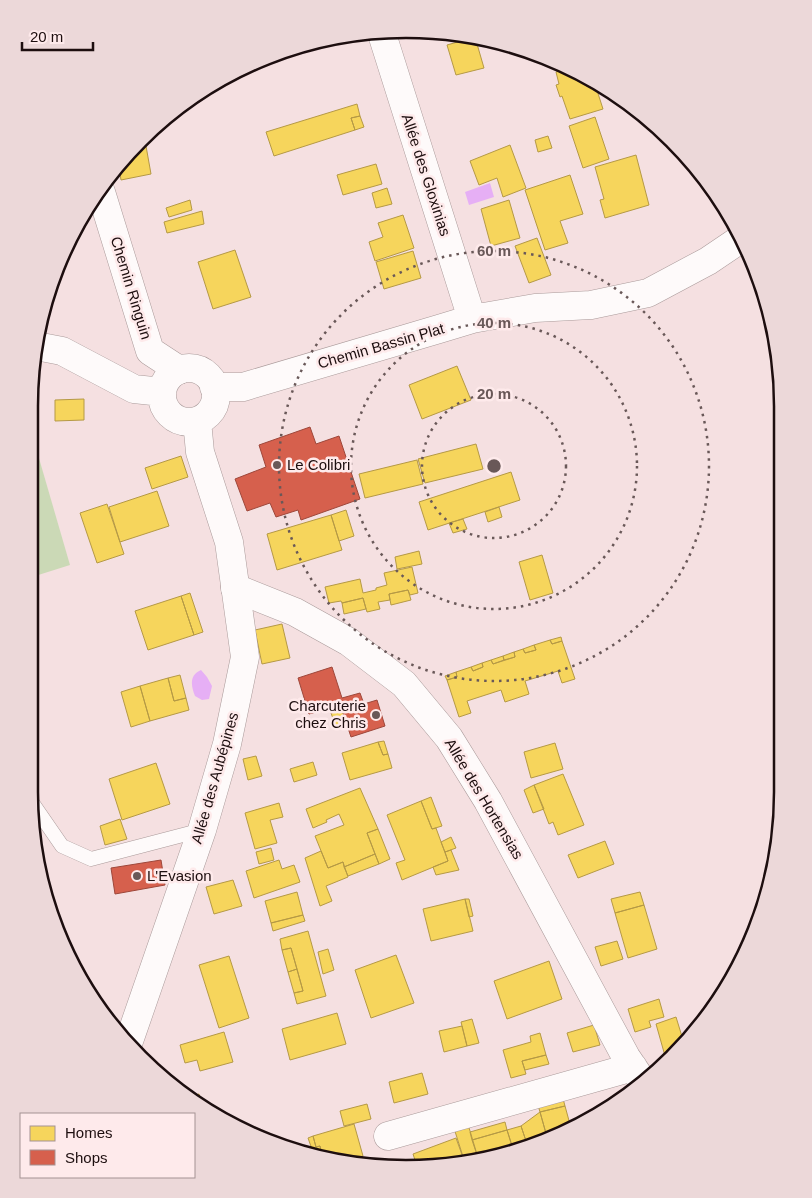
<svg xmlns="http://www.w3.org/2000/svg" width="812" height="1198" font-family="Helvetica,sans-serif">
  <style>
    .green { fill: #cbd9b6 }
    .water { fill: #e6aff5 }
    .homes { fill: #f6d55c; stroke: #b59945 }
    .shops { fill: #d6604d; stroke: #9e473a }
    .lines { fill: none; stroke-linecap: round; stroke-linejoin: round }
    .lane-casing { stroke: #aa9a9a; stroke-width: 15 }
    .street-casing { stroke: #aa9a9a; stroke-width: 29 }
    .secondary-casing { stroke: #aa9a9a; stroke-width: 29 }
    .lane { stroke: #fefafa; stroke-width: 14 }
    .street { stroke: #fefafa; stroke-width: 28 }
    .secondary { stroke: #fefafa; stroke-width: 28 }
    .ring { fill: none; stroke: #695858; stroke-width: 2.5; stroke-dasharray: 2.5 5 }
    .poi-dot { fill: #695858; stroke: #feeaeb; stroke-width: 2 }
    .labels { text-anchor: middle; stroke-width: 5; stroke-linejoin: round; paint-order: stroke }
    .street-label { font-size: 15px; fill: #1d0e0f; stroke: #feeaeb }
    .poi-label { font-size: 15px; fill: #1d0e0f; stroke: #feeaeb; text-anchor: start }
    .rim { fill: none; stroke: #1d0e0f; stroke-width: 2.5 }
    .centre { fill: #695858; stroke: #feeaeb; stroke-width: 2.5 }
    .ring-label { font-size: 15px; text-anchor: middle; font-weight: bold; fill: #695858; stroke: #feeaeb; stroke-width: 5; stroke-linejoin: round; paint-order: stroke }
  </style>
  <rect width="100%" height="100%" fill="#f5e0e1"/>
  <path class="green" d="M34,441L70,565L32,577Z"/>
  <path class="water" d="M490,183L494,197L469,205L465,192Z
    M201,670L207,677L212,686L209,699L202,700L195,696C191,686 189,675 201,670Z"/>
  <path class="homes" d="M475,37L484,68L456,75L447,45Z
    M570,68L594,81L603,109L570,119L562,96L560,97L556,85L559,84L556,72Z
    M357,104L360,116L351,118L355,130L274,156L266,132Z
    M360,116L364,127L355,130L351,118Z
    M595,117L609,159L583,168L569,126Z
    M548,136L552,148L538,152L535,140Z
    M510,145L526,188L503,197L497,178L479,185L470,161Z
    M146,146L151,174L121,180L119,168L132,149Z
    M636,155L649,205L605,218L600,200L604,199L595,167Z
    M376,164L382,184L343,195L337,175Z
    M570,175L583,214L560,221L568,243L545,250L525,190Z
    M387,188L392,204L376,208L372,193Z
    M190,200L192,210L169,217L166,208Z
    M509,200L520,238L491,246L481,209Z
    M202,211L204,224L167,233L164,222Z
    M403,215L414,248L375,261L369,242L383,237L378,223Z
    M537,238L551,275L529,283L515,246Z
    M235,250L251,297L213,309L198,262Z
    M413,251L421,278L384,289L376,262Z
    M457,366L471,400L422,419L409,385Z
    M84,399V420L55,421V400Z
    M476,444L483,469L425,483L418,459Z
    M181,456L188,477L152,489L145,468Z
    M417,460L423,484L365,498L359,474Z
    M511,472L520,500L428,530L419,502Z
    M157,491L169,526L120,542L109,507Z
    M107,504L124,554L97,563L80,513Z
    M499,507L502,517L488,522L485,512Z
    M346,510L354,536L339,541L331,515Z
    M331,515L342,550L277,570L267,534Z
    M463,519L467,529L453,533L449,523Z
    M419,551L422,564L397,569L395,557Z
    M542,555L553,593L530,600L519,562Z
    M412,567L418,593L410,595L408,590L389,594L390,600L378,602L380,609L367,612L363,598L342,603L341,601L329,603L325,587L360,579L363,593L376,590V588L387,585L384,573Z
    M408,590L411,600L391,605L389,594Z
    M190,593L203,632L194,635L181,596Z
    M181,596L194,635L148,650L135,611Z
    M363,598L366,609L344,614L342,603Z
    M282,624L290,658L262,664L255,630Z
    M561,637L562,641L552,644L550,640Z
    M550,640L552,644L562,641L575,679L562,683L558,671L525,681L529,694L505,702L501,690L467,701L471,713L459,717L447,680L457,677L456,672L471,667L473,671L483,667L482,663L491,660L493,664L515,657L514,652L523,649L525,653L536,650L534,645Z
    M534,645L536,650L525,653L523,649Z
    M514,652L515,657L504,660L503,656Z
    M503,656L504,660L493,664L491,660Z
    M482,663L483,667L473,671L471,667Z
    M456,672L457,677L447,680L445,676Z
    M180,675L186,698L174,701L168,678Z
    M168,678L174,701L186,698L189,710L150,721L140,686Z
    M140,686L150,721L131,727L121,692Z
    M342,710L347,724L336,727L331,713Z
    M384,741L388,754L383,755L378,742Z
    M378,742L383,755L388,754L392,768L350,780L342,753Z
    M555,743L563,769L531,778L524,752Z
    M256,756L262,776L248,780L243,759Z
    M313,762L317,775L294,782L290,769Z
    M156,763L170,804L122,820L109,779Z
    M563,774L584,825L558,835L553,822L549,824L534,785Z
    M534,785L544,809L533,813L524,790Z
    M360,788L378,829L367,833L375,854L344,867L343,862L328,868L315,836L344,825L339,814L326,820L327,822L313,828L306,809Z
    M431,797L442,826L432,829L421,801Z
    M421,801L432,829L436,828L448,861L402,880L396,863L405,860L387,815Z
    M279,803L283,817L270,820L277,843L255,849L245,813Z
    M120,819L127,839L105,845L100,826Z
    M378,829L390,859L379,864L367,833Z
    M451,837L456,848L445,852L441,842Z
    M605,841L614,864L578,878L568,855Z
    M271,848L274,860L259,864L256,852Z
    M451,850L459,870L436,875L433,867L448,861L445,852Z
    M321,851L328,868L343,862L348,877L326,886L332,901L320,906L305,858Z
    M375,854L379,864L348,876L344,867Z
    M279,860L282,869L294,865L300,882L254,898L246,871Z
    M233,880L242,906L214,914L206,887Z
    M297,892L303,915L271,923L265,901Z
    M640,892L644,905L615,913L611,899Z
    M465,899H469L473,916L469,917Z
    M465,899L473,931L431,941L423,909Z
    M644,905L657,949L628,958L615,913Z
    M303,915L305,921L273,931L271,923Z
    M62,923L66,949L54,924Z
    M308,931L326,996L297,1004L294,993L303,991L291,948L282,950L280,939Z
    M617,941L623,959L601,966L595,947Z
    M291,948L297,969L288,972L282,950Z
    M328,949L334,970L323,974L318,952Z
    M396,955L414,1003L371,1018L355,970Z
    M229,956L249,1018L219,1028L199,965Z
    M549,961L562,999L507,1019L494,981Z
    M297,969L303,991L294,993L288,972Z
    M659,999L664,1017L649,1021L651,1027L635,1032L628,1009Z
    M337,1013L346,1044L290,1060L282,1029Z
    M676,1017L684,1043L673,1059L667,1063L656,1024Z
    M472,1019L479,1043L467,1046L461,1022Z
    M594,1025L600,1045L573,1052L567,1033Z
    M462,1026L467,1046L444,1052L439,1031Z
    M224,1032L233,1062L200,1071L197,1060L185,1063L180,1045Z
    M540,1033L546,1055L522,1061L526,1074L511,1078L503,1050L531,1042L530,1036Z
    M546,1055L549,1064L525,1070L522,1061Z
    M422,1073L428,1094L394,1103L389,1082Z
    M199,1094L202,1105L209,1103L212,1112L187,1097Z
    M562,1095L565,1106L540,1112L537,1102Z
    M367,1104L371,1119L344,1126L340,1111Z
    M565,1106L571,1128L547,1137L540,1112Z
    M540,1112L547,1137L527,1144L521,1126Z
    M467,1121L479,1161L476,1162L465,1163L453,1125Z
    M505,1122L507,1130L472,1140L470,1132Z
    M354,1124L363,1156L347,1161L322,1155L320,1146L316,1147L313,1136Z
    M521,1126L527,1144L513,1149L507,1130Z
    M507,1130L513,1149L479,1161L472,1140Z
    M313,1136L316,1147L320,1146L322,1155L313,1152L308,1138Z
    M456,1138L465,1163L417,1166L413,1154Z"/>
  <path class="shops" d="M310,427L316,444L339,436L360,499L301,520L298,510L276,517L270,503L247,511L235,479L266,467L259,445Z
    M332,667L342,698L360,693L364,704L377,700L385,726L351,737L342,710L331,713L330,708L309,714L298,678Z
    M161,860L165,885L115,894L111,868Z"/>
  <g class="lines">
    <defs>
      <path id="lane" d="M31,803L33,804L62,846L91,859L202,830"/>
      <path id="street" d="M381,31L472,319
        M101,192L150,351L179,370
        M214,387H243L439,329L472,319L535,308L591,305L648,293L708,261L742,238
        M235,588L295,612L349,642L404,684L449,738L488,801L626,1057L643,1082
        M388,1136L633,1067"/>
      <path id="secondary" d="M36,346L62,351L134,389L162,392
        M162 395a27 27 0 1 1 54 0a27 27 0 1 1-54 0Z
        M129,1041L202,830L227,744L245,657L229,542L200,452L197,421"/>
    </defs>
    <use href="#lane" class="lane-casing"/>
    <use href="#street" class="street-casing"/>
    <use href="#secondary" class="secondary-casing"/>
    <use href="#lane" class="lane"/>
    <use href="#street" class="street"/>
    <use href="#secondary" class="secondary"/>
  </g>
  <g class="ring">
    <circle cx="494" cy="466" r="72"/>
    <circle cx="494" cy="466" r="143"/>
    <circle cx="494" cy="466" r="215"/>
  </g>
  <g class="poi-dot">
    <circle cx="277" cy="465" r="5"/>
    <circle cx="376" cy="715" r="5"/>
    <circle cx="137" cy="876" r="5"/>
  </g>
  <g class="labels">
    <g class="street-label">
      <text transform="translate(426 175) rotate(72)" y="5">Allée des Gloxinias</text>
      <text transform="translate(131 288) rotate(73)" y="5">Chemin Ringuin</text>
      <text transform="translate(381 346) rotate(-16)" y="5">Chemin Bassin Plat</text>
      <text transform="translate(215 778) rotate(-74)" y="5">Allée des Aubépines</text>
      <text transform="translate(484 799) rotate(59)" y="5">Allée des Hortensias</text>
    </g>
    <g class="poi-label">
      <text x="287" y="470">Le Colibri</text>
      <text x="366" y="711" text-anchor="end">Charcuterie<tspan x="366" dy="17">chez Chris</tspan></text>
      <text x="147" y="881">L'Evasion</text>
    </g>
  </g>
  <path d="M0 0H812V1198H0ZM406 38H406A368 368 0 0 1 774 406V792A368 368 0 0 1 406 1160H406A368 368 0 0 1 38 792V406A368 368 0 0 1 406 38Z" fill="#ecd8d9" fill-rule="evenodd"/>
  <path class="rim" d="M406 38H406A368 368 0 0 1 774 406V792A368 368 0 0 1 406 1160H406A368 368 0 0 1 38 792V406A368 368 0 0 1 406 38Z"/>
  <circle cx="494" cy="466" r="8" class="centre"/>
  <g class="ring-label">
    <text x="494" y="256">60 m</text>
    <text x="494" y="328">40 m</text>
    <text x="494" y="399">20 m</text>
  </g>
  <rect x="20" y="1113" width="175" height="65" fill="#feeaeb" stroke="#a49293"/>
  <rect x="30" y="1126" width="25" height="15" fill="#f6d55c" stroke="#a49293"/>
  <text x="65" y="1138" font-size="15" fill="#1d0e0f">Homes</text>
  <rect x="30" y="1150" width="25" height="15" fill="#d6604d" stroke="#a49293"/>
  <text x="65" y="1163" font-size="15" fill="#1d0e0f">Shops</text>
  <path d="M22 42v8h71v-8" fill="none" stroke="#1d0e0f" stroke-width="2.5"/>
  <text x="30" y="42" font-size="15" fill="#1d0e0f" stroke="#feeaeb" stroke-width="4" paint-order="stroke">20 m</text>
</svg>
